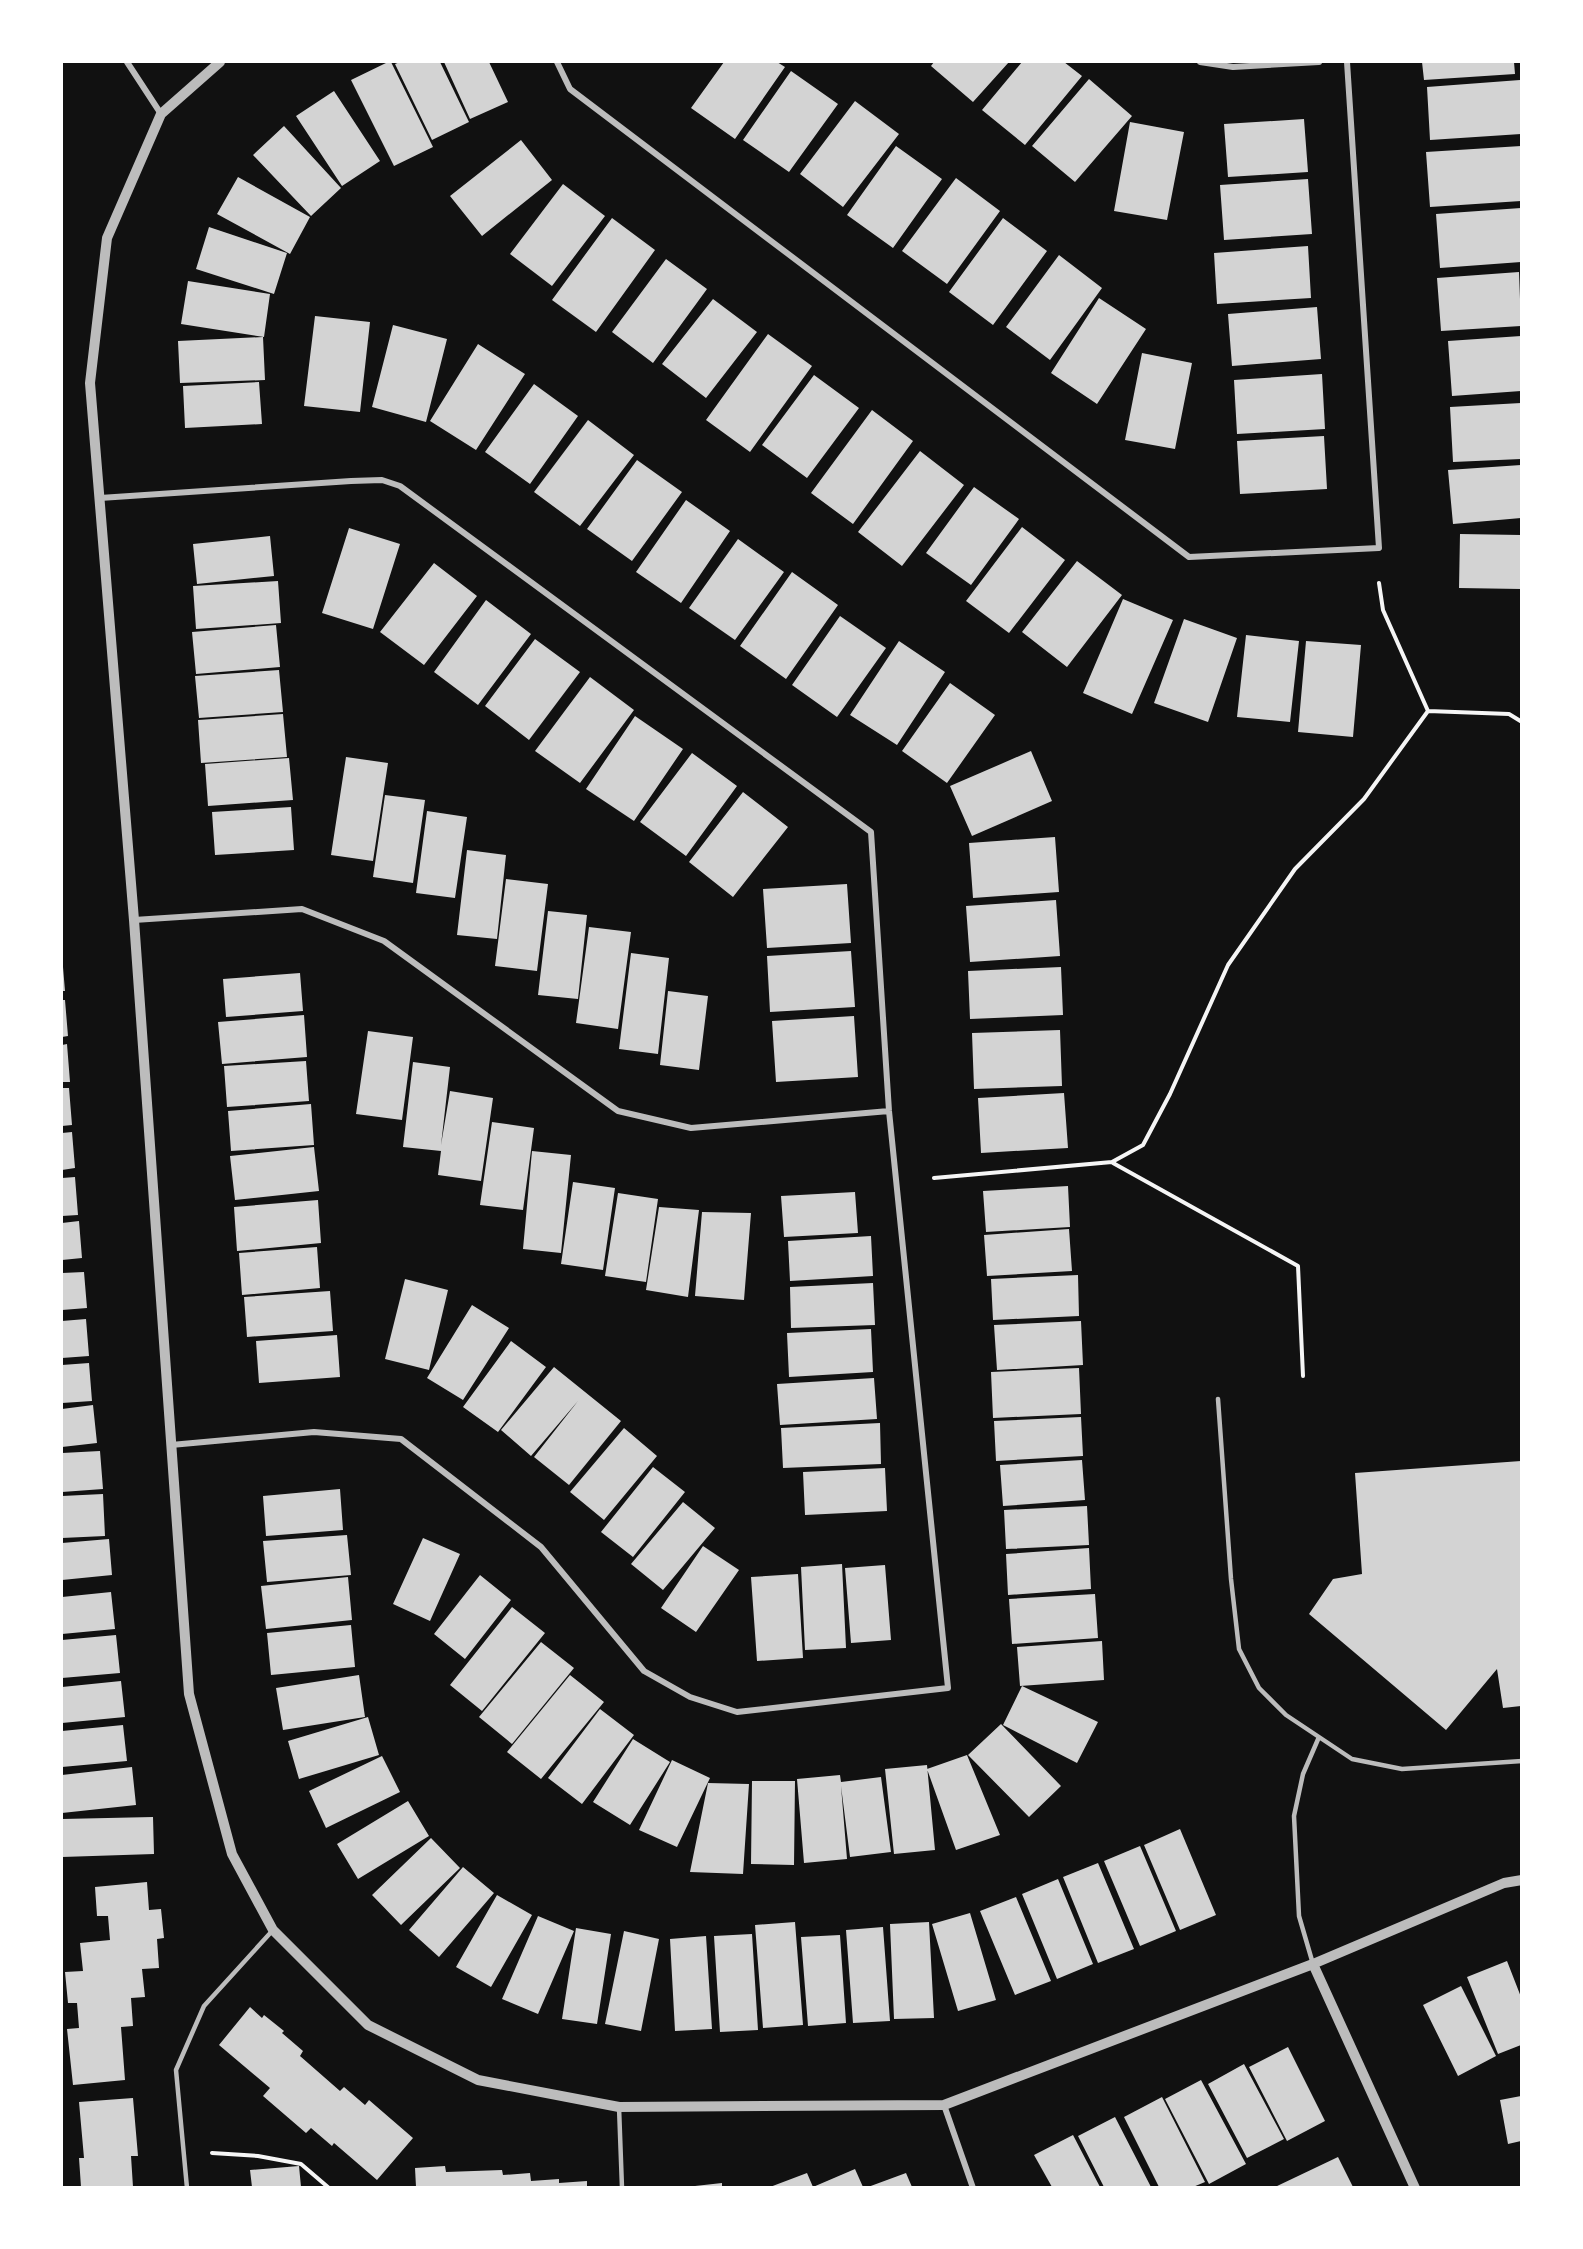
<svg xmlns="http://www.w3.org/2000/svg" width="1583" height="2249" font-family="Mulish,sans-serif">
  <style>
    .building { fill: #d3d3d3 }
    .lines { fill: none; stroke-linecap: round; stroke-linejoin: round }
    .path { stroke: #f5f5f5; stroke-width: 4 }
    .service { stroke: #bcbcbc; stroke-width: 4.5 }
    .minor { stroke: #bcbcbc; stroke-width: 6 }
    .tertiary { stroke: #bcbcbc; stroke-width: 10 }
  </style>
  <rect width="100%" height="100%" fill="#111"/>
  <path class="building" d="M388,62H391L433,147L394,166L351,80Z
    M400,62H440L469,122L432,140L395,64Z
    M444,62H489L508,102L470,119Z
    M724,62H777L785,67L735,139L691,108Z
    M934,62H1009L973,102L931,66Z
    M1022,62H1064L1082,76L1025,145L982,110Z
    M1422,62H1514L1515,74L1424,80Z
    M791,71L838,104L789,172L743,140Z
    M1089,79L1132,116L1075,182L1032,146Z
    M1520,80L1521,134L1430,140L1427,87Z
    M334,91L380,161L342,186L296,116Z
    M855,101L899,134L843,207L800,174Z
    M1304,119L1308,172L1228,177L1224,124Z
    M1130,122L1184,132L1167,220L1114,211Z
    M284,126L341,188L311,216L253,155Z
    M521,140L552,180L482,236L450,196Z
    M896,146L942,179L893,248L847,215Z
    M1521,146V201L1430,207L1426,152Z
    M238,177L310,217L290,254L217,214Z
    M956,178L1000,211L947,284L902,251Z
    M1308,179L1312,234L1224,240L1220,185Z
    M563,184L605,216L552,286L510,254Z
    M1521,208V262L1440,268L1436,214Z
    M612,218L655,250L596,332L552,300Z
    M1003,218L1047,251L993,325L949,292Z
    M209,227L287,253L274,294L196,269Z
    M1308,246L1311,298L1217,304L1214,253Z
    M1059,255L1102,288L1050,360L1006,327Z
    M666,259L707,289L653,363L612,332Z
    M1519,272L1521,326L1441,331L1437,278Z
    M188,281L270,294L264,337L181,324Z
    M1099,298L1146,329L1097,404L1051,373Z
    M713,299L757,332L706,398L662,364Z
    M1317,307L1321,359L1232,366L1228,314Z
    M315,316L370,322L360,412L304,406Z
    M393,325L447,339L426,422L372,407Z
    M768,334L812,366L750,452L706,420Z
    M1521,336V391L1452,396L1448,341Z
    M263,337L265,380L180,383L178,341Z
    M478,344L525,374L476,450L430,421Z
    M1142,353L1192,363L1175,449L1125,440Z
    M1322,374L1325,429L1237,434L1234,380Z
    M814,375L859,408L807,478L762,445Z
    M259,382L262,424L185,428L183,386Z
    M534,384L578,416L530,484L485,452Z
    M1521,403V459L1453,462L1450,407Z
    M872,410L913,441L853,524L811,493Z
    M588,420L634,455L580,526L534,492Z
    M1324,436L1327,489L1240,494L1237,441Z
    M920,451L964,485L902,566L858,532Z
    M637,460L682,492L632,561L587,529Z
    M1521,465V518L1453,524L1448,470Z
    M974,487L1019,519L971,585L926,553Z
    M686,500L730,531L681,603L636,572Z
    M1022,527L1065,560L1009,633L966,601Z
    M349,528L400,544L373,629L322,613Z
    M1460,534L1521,535V589L1459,588Z
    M270,536L274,576L197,584L193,544Z
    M738,539L784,572L735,640L689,608Z
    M1077,561L1122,595L1067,667L1022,632Z
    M434,563L477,596L424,665L380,632Z
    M792,572L838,605L786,679L740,646Z
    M278,581L281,623L196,629L193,586Z
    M1123,599L1173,620L1132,714L1083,693Z
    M486,600L531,634L478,705L434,672Z
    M840,616L886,648L837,717L792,685Z
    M1184,619L1237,638L1208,722L1154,703Z
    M276,625L280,667L196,674L192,632Z
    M1246,635L1299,641L1290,722L1237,717Z
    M535,639L580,672L529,740L485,706Z
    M899,641L945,672L897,745L850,715Z
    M1306,641L1361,645L1353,737L1298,732Z
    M279,670L283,712L199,718L195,676Z
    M590,677L634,710L580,783L535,751Z
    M950,683L995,715L947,783L902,751Z
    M283,714L287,757L201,763L198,720Z
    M635,716L683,749L634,821L586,789Z
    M1031,751L1052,801L972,836L950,786Z
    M692,753L737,786L686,856L640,822Z
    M346,757L388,763L373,861L331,855Z
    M289,758L293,800L208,806L205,764Z
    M743,792L788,827L733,897L689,862Z
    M385,795L425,800L413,883L373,877Z
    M291,807L294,850L215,855L212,812Z
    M427,811L467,817L455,898L416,893Z
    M1055,837L1059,892L973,898L969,843Z
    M467,850L506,855L497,939L457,935Z
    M506,879L548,884L537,971L495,966Z
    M847,884L851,943L767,948L763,889Z
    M1056,900L1060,956L970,962L966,906Z
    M548,911L587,915L578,999L538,995Z
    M589,927L631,932L618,1029L576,1023Z
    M851,951L855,1007L770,1012L767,956Z
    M631,953L669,958L658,1054L619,1049Z
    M62,967H63L65,991H62Z
    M1061,967L1063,1015L970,1019L968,971Z
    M300,973L303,1011L226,1017L223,979Z
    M668,991L708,996L699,1070L660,1065Z
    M62,1000H65L68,1036L62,1037Z
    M304,1015L307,1057L222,1064L218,1022Z
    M854,1016L858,1077L776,1082L772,1021Z
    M1060,1030L1062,1086L974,1089L972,1033Z
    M368,1031L413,1037L402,1120L356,1114Z
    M67,1044L70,1082H62V1045Z
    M306,1061L309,1101L227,1107L224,1066Z
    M413,1062L450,1067L441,1145L450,1091L493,1098L481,1181L438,1175L441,1151L403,1147Z
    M62,1088H69L72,1125L62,1126Z
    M1064,1093L1068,1148L981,1153L978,1098Z
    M311,1104L314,1145L231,1151L228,1111Z
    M492,1122L534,1128L523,1210L480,1205Z
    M72,1132L75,1168L62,1170V1133Z
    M314,1147L319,1191L235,1200L230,1156Z
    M532,1151L571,1155L561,1253L523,1249Z
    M75,1177L78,1215L62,1216V1178Z
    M573,1182L615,1188L603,1270L561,1264Z
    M1068,1186L1070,1227L986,1232L983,1191Z
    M855,1192L858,1233L784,1237L781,1196Z
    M618,1193L658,1199L646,1282L605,1276Z
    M318,1200L321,1243L237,1251L234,1207Z
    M659,1207L699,1210L688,1297L646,1290Z
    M702,1212L751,1213L744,1300L695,1296Z
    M79,1221L82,1258L62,1260V1223Z
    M1069,1229L1072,1271L987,1276L984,1235Z
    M871,1236L873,1276L790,1281L788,1241Z
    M317,1247L320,1288L242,1295L239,1253Z
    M84,1272L87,1308L62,1310V1273Z
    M1078,1275L1079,1316L993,1320L991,1279Z
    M405,1279L448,1290L429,1370L385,1359Z
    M873,1283L875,1325L791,1328L790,1287Z
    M330,1291L333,1331L247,1337L244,1297Z
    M472,1305L509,1328L463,1400L427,1378Z
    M86,1319L89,1356L62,1358V1321Z
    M1081,1321L1083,1365L997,1370L994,1325Z
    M871,1329L873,1372L789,1377L787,1333Z
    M337,1335L340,1377L259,1383L256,1341Z
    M511,1341L546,1367L498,1432L463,1407Z
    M89,1363L92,1401L62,1403V1365Z
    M554,1367L621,1421L569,1485L534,1457L578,1401L531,1456L501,1430Z
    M1079,1368L1081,1414L993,1418L991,1372Z
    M874,1378L877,1419L780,1425L777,1384Z
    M93,1405L97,1443L62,1447V1409Z
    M1081,1417L1083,1456L996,1461L994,1421Z
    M880,1423L881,1464L783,1468L781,1428Z
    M624,1428L657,1456L604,1520L570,1492Z
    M100,1451L103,1489L62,1492V1453Z
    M1082,1460L1085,1500L1003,1506L1000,1465Z
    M1521,1461V1706L1503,1708L1497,1669L1446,1730L1309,1614L1333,1579L1362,1574L1355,1473Z
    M653,1467L685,1492L633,1557L601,1532Z
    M885,1468L887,1511L805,1515L803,1472Z
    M340,1489L343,1530L266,1536L263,1496Z
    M103,1494L105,1536L62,1538V1496Z
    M683,1502L715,1528L663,1590L631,1564Z
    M1087,1506L1089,1545L1006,1549L1004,1510Z
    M347,1535L351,1575L267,1582L263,1541Z
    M423,1538L460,1554L430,1621L393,1604Z
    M109,1539L112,1575L62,1580V1543Z
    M703,1546L739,1570L696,1632L661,1608Z
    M1089,1548L1091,1589L1008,1595L1006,1554Z
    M842,1564L846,1648L805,1650L801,1567Z
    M885,1565L891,1640L851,1643L845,1568Z
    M798,1574L803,1658L757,1661L751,1577Z
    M480,1575L511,1600L465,1659L434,1634Z
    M348,1577L352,1620L266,1629L261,1586Z
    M111,1592L115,1629L62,1634V1597Z
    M1095,1594L1098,1638L1012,1644L1009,1599Z
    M512,1607L545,1633L482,1711L450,1685Z
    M351,1625L355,1667L271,1675L267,1633Z
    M116,1635L120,1673L62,1678V1640Z
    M1102,1641L1104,1680L1020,1686L1017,1647Z
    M541,1642L574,1668L512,1744L479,1717Z
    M359,1675L365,1717L283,1730L276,1688Z
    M570,1675L604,1702L541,1779L507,1752Z
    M121,1681L125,1717L62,1723V1687Z
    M1022,1686L1098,1722L1077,1763L1003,1725Z
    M600,1709L634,1735L582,1804L548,1778Z
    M368,1717L379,1755L299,1779L288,1741Z
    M1001,1724L1061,1786L1029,1817L968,1755Z
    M123,1725L127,1761L62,1767V1731Z
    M633,1739L670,1762L630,1825L593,1802Z
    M967,1755L1000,1835L956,1850L927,1769Z
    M382,1756L400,1792L326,1828L309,1791Z
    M672,1760L710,1778L677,1847L639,1830Z
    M927,1765L935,1850L894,1854L885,1769Z
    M132,1767L136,1805L62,1813V1775Z
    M840,1775L841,1782L881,1777L891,1852L850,1857L841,1786L847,1859L804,1863L797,1779Z
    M752,1781H795L794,1865L751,1864Z
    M708,1783L749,1784L743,1874L690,1872Z
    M408,1801L429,1836L358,1879L337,1844Z
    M153,1817L154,1854L62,1857V1819Z
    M1180,1829L1216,1915L1180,1930L1144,1845Z
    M431,1838L460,1868L401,1925L372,1895Z
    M1140,1846L1176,1931L1140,1946L1104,1861Z
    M1098,1863L1134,1949L1098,1963L1063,1877Z
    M463,1867L494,1893L439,1957L409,1930Z
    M1058,1879L1093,1964L1057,1979L1022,1894Z
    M147,1882L149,1910L161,1909L164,1938L157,1939L159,1968L142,1969L145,1997L131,1998L133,2026L121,2027L125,2080L73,2085L67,2029L79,2028L77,2003H68L65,1972L83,1971L80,1943L110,1940L108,1916H97L95,1887Z
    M497,1895L532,1915L491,1987L456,1967Z
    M1016,1897L1051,1981L1015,1995L980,1911Z
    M970,1913L996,2000L958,2011L932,1924Z
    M538,1916L574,1931L538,2014L502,1999Z
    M795,1922L803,2025L763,2028L755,1925Z
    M929,1922L934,2018L894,2019L890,1924Z
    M883,1927L890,2021L853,2023L846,1930Z
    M576,1928L611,1934L597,2024L562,2019Z
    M624,1931L659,1939L641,2031L605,2024Z
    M752,1934L758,2030L720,2032L714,1936Z
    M840,1935L846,2023L808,2026L801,1937Z
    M706,1936L712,2029L675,2031L670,1939Z
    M1507,1961L1521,1997V2045L1498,2054L1467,1977Z
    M1461,1986L1496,2056L1458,2076L1423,2005Z
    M250,2007L262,2018L264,2015L284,2031L282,2033L303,2051L300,2056L340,2091L344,2087L365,2105L369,2100L413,2138L377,2180L334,2143L332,2146L311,2128L306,2133L263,2096L270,2088L219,2045Z
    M1288,2047L1325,2121L1287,2141L1249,2067Z
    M1244,2064L1284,2139L1247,2158L1208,2084Z
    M1201,2080L1246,2164L1209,2184L1165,2099Z
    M1521,2096V2141L1508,2144L1500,2100Z
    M1162,2097L1205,2182L1193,2187H1159L1124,2117Z
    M133,2098L138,2156H131L133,2187H81L79,2158H84L79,2102Z
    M1115,2117L1151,2187H1104L1078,2136Z
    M1073,2135L1100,2187H1052L1034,2155Z
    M1338,2157L1353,2187H1275Z
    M299,2166L301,2187H252L250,2170Z
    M445,2166L446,2172L502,2170L503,2175L530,2173L531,2181L559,2179V2183L587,2181V2187H416L415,2168Z
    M855,2169L863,2187H813Z
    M807,2173L813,2187H770Z
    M906,2173L912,2187H868Z
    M722,2183V2187H695V2186Z"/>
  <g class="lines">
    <path class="path" d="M1379,583L1383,610L1428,711L1509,714L1522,722
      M1113,1163L1298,1266L1303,1376
      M934,1178L1112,1162L1143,1145L1170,1094L1228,965L1295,869L1364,799L1428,711
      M212,2153L258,2156L301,2164L329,2188"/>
    <path class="service" d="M1218,1399L1231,1579L1239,1649L1259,1688L1286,1715L1319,1737L1303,1774L1294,1816L1299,1916L1313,1964
      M1319,1737L1352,1759L1402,1769L1522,1761
      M619,2107L622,2188
      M187,2188L176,2070L204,2006L273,1930"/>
    <path class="minor" d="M127,62L161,114
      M557,62L570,89L1189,557L1379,548L1347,62
      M1200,62L1233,67L1319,62
      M100,498L351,481L382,480L400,486L871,832L889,1111L948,1688L737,1712L690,1697L644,1671L541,1547L401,1439L314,1432L171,1445
      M134,920L302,909L384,941L618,1111L691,1128L889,1111
      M944,2105L973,2188"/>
    <path class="tertiary" d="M220,62L161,114L107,238L90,383L134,920L189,1694L232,1854L273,1930L368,2025L478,2080L619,2107L944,2105L1313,1964L1504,1883L1522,1880
      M1313,1964L1415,2188"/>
  </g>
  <rect width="1583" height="2249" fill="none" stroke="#ffffff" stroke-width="126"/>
</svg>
